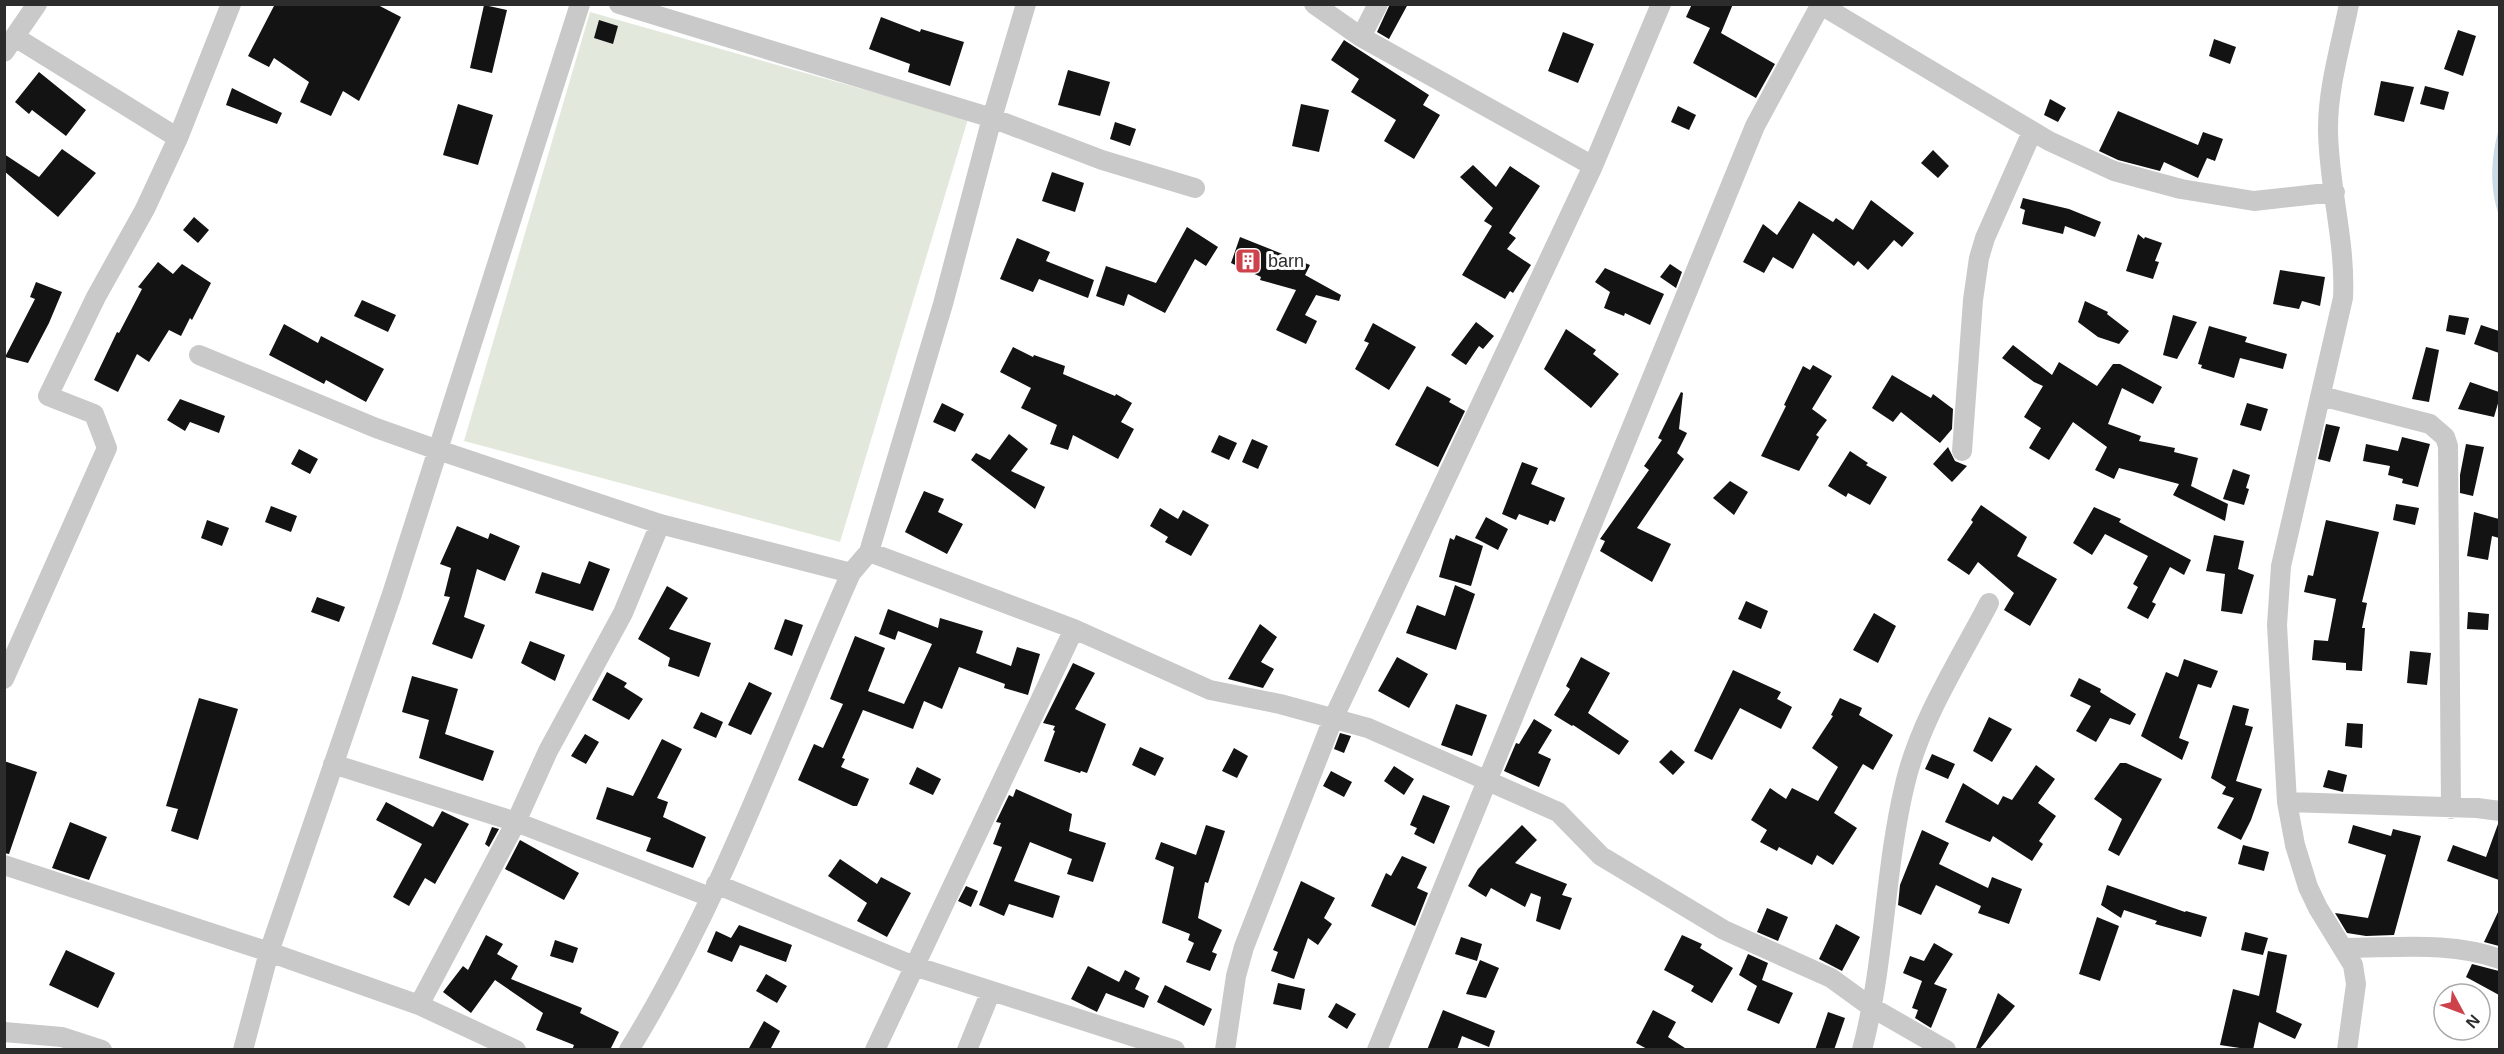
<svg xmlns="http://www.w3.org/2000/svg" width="2504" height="1054" font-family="Arial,sans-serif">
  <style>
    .green { fill: #e2e8db }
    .water { fill: #c9dae6 }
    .building { fill: #131313 }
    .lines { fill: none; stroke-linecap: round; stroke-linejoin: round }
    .street { stroke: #c9c9c9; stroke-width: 20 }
    .labels { text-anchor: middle; stroke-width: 6; stroke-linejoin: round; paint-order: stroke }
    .poi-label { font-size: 18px; fill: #2c2c2c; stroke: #fff; text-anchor: start }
  </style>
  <rect width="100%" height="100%" fill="#fff"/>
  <path class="green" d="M590,12L968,119L840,542L464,441Z"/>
  <path class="water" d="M2499,129V215C2489,189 2491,155 2499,129Z"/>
  <path class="building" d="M275,4H376L401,17L359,101L343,91L331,116L300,102L309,82L274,58L269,67L248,56Z
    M1390,4H1408L1389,39L1377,32Z
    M1692,4H1733L1721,33L1775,64L1756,98L1693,63L1710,28L1686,17Z
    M484,5L507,10L492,73L470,68Z
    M881,17L920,32L921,29L964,42L950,86L908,72L910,64L869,49Z
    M599,20L618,26L613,44L594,38Z
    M2458,30L2476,36L2463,76L2444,69Z
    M1563,32L1594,44L1578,83L1548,71Z
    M2214,39L2236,47L2230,64L2209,56Z
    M1344,40L1429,95L1423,105L1440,115L1414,159L1384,141L1396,120L1351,92L1359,79L1331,60Z
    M1068,70L1110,82L1100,116L1058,105Z
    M39,72L86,110L66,136L32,110L29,114L15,102Z
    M2381,81L2414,87L2404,122L2374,115Z
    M2425,86L2449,92L2444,110L2420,104Z
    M232,88L282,113L277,124L226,105Z
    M2050,99L2066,108L2058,122L2044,115Z
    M458,104L493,115L478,165L443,155Z
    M1301,104L1329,110L1319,152L1292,146Z
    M1678,106L1696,115L1689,130L1671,122Z
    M2118,111L2198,145L2203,132L2223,139L2215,161L2207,158L2198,178L2164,162L2160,171L2118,160L2099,151Z
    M1115,122L1136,129L1130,146L1110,139Z
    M62,149L96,173L58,217L4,171V154L39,177Z
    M1933,150L1949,166L1938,178L1921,163Z
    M1473,165L1496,187L1510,166L1540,186L1509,233L1516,238L1507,249L1531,265L1513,293L1510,291L1505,299L1462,275L1492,226L1484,221L1493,208L1460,177Z
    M1052,172L1084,183L1075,212L1042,201Z
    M2023,198L2069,209L2101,222L2095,237L2065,226L2063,234L2022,224L2025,210L2020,208Z
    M1871,200L1914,233L1902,247L1894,240L1868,270L1858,261L1854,266L1813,233L1793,269L1773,257L1764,273L1743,262L1763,224L1777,235L1799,201L1833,222L1836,218L1853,230Z
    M194,217L209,230L198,243L183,230Z
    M1187,227L1218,247L1206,266L1195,259L1165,313L1128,294L1124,306L1096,296L1106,266L1156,283Z
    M2138,234L2144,239L2145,237L2162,243L2155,261L2159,262L2153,279L2126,271Z
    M1240,237L1310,265L1305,275L1341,295L1339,301L1316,295L1305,315L1317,321L1306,344L1276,330L1296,290L1260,280L1261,277L1231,263Z
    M1017,238L1050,252L1046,261L1094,280L1088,298L1039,279L1033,292L1000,279Z
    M158,262L173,274L182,264L211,283L192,320L190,318L181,336L169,330L149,362L137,354L118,392L94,380L117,332L119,333L142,289L138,287Z
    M1670,264L1682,272L1676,288L1660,277Z
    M1605,268L1664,294L1650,325L1625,313L1624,316L1604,308L1610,292L1595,282Z
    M2280,270L2325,277L2320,306L2302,301L2299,309L2273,304Z
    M36,282L62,292L49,323L28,363L5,357L35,299L30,297Z
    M362,300L396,315L388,332L354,316Z
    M2085,301L2108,312L2107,314L2129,331L2119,344L2098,337L2078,322Z
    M2173,315L2197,322L2177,359L2163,355Z
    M2449,315L2469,318L2465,335L2446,331Z
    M1476,322L1494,336L1483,349L1479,346L1466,365L1451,355Z
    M1373,323L1416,347L1389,390L1355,369L1369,343L1364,341Z
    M284,324L318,343L321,336L384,369L366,402L326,380L324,384L269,355Z
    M2481,325L2499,331V353L2474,344Z
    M2209,326L2247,337L2245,342L2287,354L2283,369L2240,358L2234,378L2201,368L2202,365L2198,364Z
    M1566,329L1596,350L1593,354L1619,374L1591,408L1544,369Z
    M2013,345L2052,375L2059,362L2097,386L2113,364H2120L2162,387L2153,404L2122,388L2108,424L2141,436L2139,441L2175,448L2174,452L2198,458L2191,486L2228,504L2225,521L2173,495L2179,484L2119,468L2114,479L2095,470L2107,447L2073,422L2049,460L2029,448L2041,428L2024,417L2043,386L2034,382L2002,358Z
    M1013,347L1033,357L1034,355L1065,366L1063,374L1115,396L1116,394L1132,403L1121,422L1134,429L1118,459L1073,435L1068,450L1050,444L1057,425L1021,408L1031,388L1000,372Z
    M2426,347L2439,350L2429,402L2412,399Z
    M1813,365L1832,376L1812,409L1827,420L1816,435L1819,437L1799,471L1761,456L1786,406L1784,405L1803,366L1810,370Z
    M1892,375L1931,398L1933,394L1953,409L1952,429L1940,443L1901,412L1893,422L1872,408Z
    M2470,382L2499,392V400L2494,417L2458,409Z
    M1427,386L1451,399L1449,402L1465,411L1438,467L1395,445Z
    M1681,392L1683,393L1679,429L1687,433L1677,453L1684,459L1637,528L1671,544L1652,582L1600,551L1605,541L1600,539L1649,470L1644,466L1662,440L1658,438Z
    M180,399L225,416L219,433L190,422L185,431L167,420Z
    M942,403L964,414L955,432L933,422Z
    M2247,403L2268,409L2261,431L2240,425Z
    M2326,424L2340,427L2330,462L2318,459Z
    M1009,434L1028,449L1011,471L1045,487L1035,509L971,460L976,453L990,460Z
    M1219,435L1237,443L1229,460L1211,452Z
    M2402,437L2430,444L2418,487L2402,483L2403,479L2388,475L2390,466L2363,461L2366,444L2398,451Z
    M1252,439L1268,446L1258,469L1242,462Z
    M2466,444L2484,447L2473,496L2460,493V475Z
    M1948,447L1955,461L1967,466L1952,482L1933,464Z
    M299,449L318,459L310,474L291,464Z
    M1850,451L1868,463L1866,465L1887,477L1870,505L1848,493L1846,497L1828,486Z
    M1522,462L1538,468L1531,484L1565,498L1555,522L1550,520L1548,525L1519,514L1516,520L1502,514Z
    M2233,469L2250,475L2246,488L2249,489L2244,505L2223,499Z
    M1730,481L1748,492L1734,515L1713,498Z
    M924,491L944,499L938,512L963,524L947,554L905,532Z
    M2396,504L2419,508L2415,525L2393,520Z
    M1981,505L2027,537L2017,556L2057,579L2030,626L2004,610L2014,593L1978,562L1969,575L1947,560L1973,522L1971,520Z
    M271,506L297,516L291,532L265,522Z
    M2094,507L2121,519L2119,522L2191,560L2184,575L2170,567L2152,602L2156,604L2148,619L2127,608L2138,587L2133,584L2148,556L2105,534L2092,555L2073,543Z
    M1160,508L1178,519L1183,510L1209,525L1191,556L1165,542L1168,537L1150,526Z
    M2474,512L2499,519V538L2492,536L2488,560L2467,556Z
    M1486,517L1508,529L1498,550L1475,538Z
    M207,520L229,528L222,546L201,538Z
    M2326,520L2379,532L2362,602L2367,603L2362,628H2365L2362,671L2346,670V663L2312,660L2314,640L2328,641L2336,599L2304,592L2308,575L2313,576Z
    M457,526L488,539L490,533L520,546L505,581L477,569L464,617L485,625L472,659L432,644L450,597L444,596L451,568L440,564Z
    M1456,535L1483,546L1471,586L1439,577L1450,538L1454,540Z
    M2214,535L2244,541L2238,569L2254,575L2242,614L2221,611L2225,574L2206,571Z
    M589,561L610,569L593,611L535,593L542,572L580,584Z
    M1455,585L1475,594L1456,650L1406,633L1417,605L1445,616Z
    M667,586L688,598L669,629L711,643L699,677L668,666L670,658L638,639Z
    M317,597L345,607L339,622L311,612Z
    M1746,601L1768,611L1761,629L1738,619Z
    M888,609L938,628L940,618L983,631L976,653L1011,666L1017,647L1040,654L1028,695L1004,688L1005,684L959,667L942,709L924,701L913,729L863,710L842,758L845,759L841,767L869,779L857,806H853L798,780L814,744L823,748L843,704L830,699L855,636L885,648L868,691L904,704L932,644L898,631L895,640L879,634Z
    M2468,612L2489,614L2488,630L2467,629Z
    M1874,613L1896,626L1878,663L1853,650Z
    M785,619L803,625L792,656L774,649Z
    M1260,624L1277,637L1261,662L1274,669L1263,688L1228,679Z
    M530,641L565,655L555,681L521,663Z
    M2410,651L2431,653L2427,685L2407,683Z
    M1397,657L1428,674L1409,708L1378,691Z
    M1581,657L1610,673L1588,713L1629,741L1619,755L1573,725L1572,726L1554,715L1570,689L1566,686Z
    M2184,659L2218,671L2211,688L2198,684L2179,738L2189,742L2182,760L2141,736L2166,672L2178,677Z
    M1073,663L1095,673L1075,709L1106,724L1087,773L1081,771L1080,773L1044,761L1055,731L1053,730L1055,726L1043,723Z
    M1733,670L1781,692L1777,699L1792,707L1781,729L1740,708L1712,760L1694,751Z
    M607,672L627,683L624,687L643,699L629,720L592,700Z
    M412,676L458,689L445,734L494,751L483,781L419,758L429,720L402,712Z
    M2079,678L2101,689L2100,692L2136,714L2130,725L2110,718L2096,742L2076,731L2091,706L2070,696Z
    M749,682L772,693L751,735L728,725Z
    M199,698L238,709L198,840L171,831L178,809L166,806Z
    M1840,698L1862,708L1859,715L1893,735L1873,770L1863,764L1834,813L1857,828L1833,865L1817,855L1812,865L1779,847L1777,851L1760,842L1767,830L1751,820L1770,788L1786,799L1792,788L1818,801L1838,767L1812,748L1833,716L1831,715Z
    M1456,704L1487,715L1472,756L1441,745Z
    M2233,705L2249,709L2245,725L2253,727L2236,781L2262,789L2251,820L2241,840L2217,828L2234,798L2222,794L2226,787L2211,778Z
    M701,712L723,722L716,738L693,728Z
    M1989,717L2012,729L1992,762L1973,751Z
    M1534,719L1552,730L1538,753L1551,759L1539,787L1504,771L1516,743L1519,744Z
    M2347,723L2363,724L2362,748L2345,746Z
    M1340,733L1351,736L1344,753L1334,749Z
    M585,734L599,742L586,764L571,756Z
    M662,739L682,749L657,798L668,802L663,817L706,837L693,868L646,851L651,838L596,819L607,787L633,796Z
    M1140,747L1164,758L1155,776L1132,765Z
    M1234,748L1248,756L1237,778L1222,771Z
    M1671,750L1685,762L1673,775L1659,762Z
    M1932,754L1955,764L1948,779L1925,769Z
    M4,761L37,772L9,854L4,853Z
    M2120,763H2126L2162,779L2119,856L2108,850L2122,819L2094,799Z
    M2036,765L2055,779L2038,803L2056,816L2039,841L2043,844L2032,861L1993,836L1990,842L1945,822L1963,783L1998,805L2003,796L2012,800Z
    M1394,766L1414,779L1404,795L1384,781Z
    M917,767L941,779L933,795L909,784Z
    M2328,770L2347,775L2343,792L2323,787Z
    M1331,771L1352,782L1344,797L1323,786Z
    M1016,789L1072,814L1069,831L1106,843L1093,882L1067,874L1072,859L1030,842L1014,881L1060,896L1053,918L1009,904L1004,916L979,905L1002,847L993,844L1001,823L996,822L1009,795L1013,797Z
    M1423,795L1450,806L1434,844L1414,834L1417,828L1410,825Z
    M386,802L433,827L442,811L469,824L435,884L425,878L409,906L393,897L422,844L376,820Z
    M70,822L107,837L89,880L52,868Z
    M2498,824L2499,880L2447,861L2453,845L2486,857Z
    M1206,825L1225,831L1208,883L1205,882L1198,918L1222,930L1212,952L1217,954L1210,971L1186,962L1194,943L1188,940L1190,934L1162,923L1174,867L1155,859L1161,842L1196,855Z
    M1522,825L1537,840L1515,863L1567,884L1562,895L1572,898L1560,930L1536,921L1541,897L1531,893L1525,907L1491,888L1486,897L1468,886L1478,869Z
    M2353,825L2391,836L2393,829L2421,836L2394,935L2366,936L2347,933L2335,913L2368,918L2386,855L2348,843Z
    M492,827L499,829L489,847L485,844Z
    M1922,830L1949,843L1939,864L1988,888L1992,877L2022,889L2009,924L1978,913L1981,906L1936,885L1921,915L1898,905L1900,885Z
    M520,840L579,873L564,900L505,869Z
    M2243,845L2269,852L2264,871L2238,864Z
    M1402,856L1427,867L1417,888L1428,893L1415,926L1371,906L1386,873L1391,876Z
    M840,859L877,884L881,877L911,893L887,937L857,921L867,903L828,876Z
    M1301,881L1335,898L1324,918L1332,924L1318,945L1308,938L1294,979L1271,971L1278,952L1273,950Z
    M2107,885L2185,912L2186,911L2207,917L2201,937L2155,924L2157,921L2124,910L2121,918L2101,905Z
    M966,886L978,891L971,907L958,901Z
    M1767,908L1788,917L1778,941L1757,932Z
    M2499,910V946L2484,942Z
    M2097,917L2119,926L2100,981L2079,974Z
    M1836,924L1860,937L1842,971L1819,959Z
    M739,925L792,945L786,962L740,945L732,962L707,952L716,931L731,938Z
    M2245,932L2268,938L2263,955L2241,950Z
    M486,935L503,944L497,954L518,966L511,979L582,1008L580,1013L619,1032L610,1050H572L574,1045L536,1030L543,1013L495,980L471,1013L443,992L463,966L468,970Z
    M1682,935L1702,944L1700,948L1733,968L1712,1003L1691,991L1694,986L1664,970Z
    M1461,937L1482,944L1477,961L1455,954Z
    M555,940L578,948L573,963L550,956Z
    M1934,943L1953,954L1934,984L1947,989L1931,1028L1915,1018L1918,1010L1912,1008L1922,981L1903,973L1910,956L1924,961Z
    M66,950L115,973L98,1008L49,985Z
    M2268,951L2287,955L2276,1012L2302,1024L2295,1039L2259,1022L2253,1050L2220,1045L2233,989L2259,996Z
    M1748,954L1768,963L1762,980L1793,993L1779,1024L1747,1010L1757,986L1739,975Z
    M1480,960L1499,968L1486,998L1466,994Z
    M2472,964L2499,971V995L2466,977Z
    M1088,966L1119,982L1125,970L1140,978L1135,989L1149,996L1144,1008L1106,993L1097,1012L1071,999Z
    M766,974L787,986L777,1003L756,991Z
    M1278,983L1305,989L1301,1010L1273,1004Z
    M1165,985L1212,1009L1204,1026L1157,1002Z
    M1998,993L2015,1006L1979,1050L1976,1048Z
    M1336,1003L1356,1014L1347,1029L1328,1017Z
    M1443,1010L1495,1031L1489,1047L1462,1036L1457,1050H1427Z
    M1653,1010L1676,1022L1668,1037L1688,1050H1649L1636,1043Z
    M1828,1012L1845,1018L1834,1050H1815Z
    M764,1021L780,1031L770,1050H748Z"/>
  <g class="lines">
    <path class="street" d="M619,4L992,118L1102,160L1195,188
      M1314,4L1361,37L1593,166
      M1821,5L2049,141L2114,171L2181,189L2254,201L2335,192
      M15,37L178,138
      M1361,37L1378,4
      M4,52L37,4
      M199,355L376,428L438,450L660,524L851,573
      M2321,396L2430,424L2445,437L2448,446L2451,809
      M1962,451L1973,300L1979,258L1985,238L2032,132
      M869,552L1074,629L1210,690L1280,704L1368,728L1558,812L1601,856L1724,930L1831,978L1871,1007L1946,1050
      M4,679L107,448L94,414L48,396L96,297L145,209L178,138L231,4
      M333,764L516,822L710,897
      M2287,802L2477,808L2500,811
      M4,865L269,952L419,1005L516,1050
      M716,884L914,966L1175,1050
      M2344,948C2396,948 2450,941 2500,959
      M419,1005L516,822L548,751L623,613L660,524
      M4,1032L62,1037L102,1050
      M243,1050L269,952L392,594L580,4
      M629,1050C721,901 780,733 851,573L869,552L943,304L992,118L1026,4
      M875,1050L1074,629
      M967,1050L991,991
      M1225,1050L1236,976L1244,947L1333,719L1593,166L1661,4
      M1377,1050L1755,126L1821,4
      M1862,1050C1885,963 1884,871 1905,784C1920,720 1959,661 1989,603
      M2347,1050L2356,984L2353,965L2318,908L2308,887L2295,845L2287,802L2277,625L2281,566L2343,298C2346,240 2328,185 2328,128C2328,87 2341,45 2349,4"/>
  </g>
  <defs>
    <symbol id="building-square" viewBox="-11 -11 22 22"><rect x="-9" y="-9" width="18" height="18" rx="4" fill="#ce434b" stroke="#fff"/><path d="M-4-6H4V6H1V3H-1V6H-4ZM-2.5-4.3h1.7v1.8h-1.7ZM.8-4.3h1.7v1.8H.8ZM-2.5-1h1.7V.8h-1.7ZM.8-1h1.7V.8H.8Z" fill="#fff"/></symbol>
  </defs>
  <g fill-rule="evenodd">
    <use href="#building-square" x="1233" y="246" width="30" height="30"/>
  </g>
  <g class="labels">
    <g class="poi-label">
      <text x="1268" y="267">barn</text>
    </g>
  </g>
  <rect width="2504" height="1054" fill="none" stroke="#2c2c2c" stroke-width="12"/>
  <g transform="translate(2462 1012) rotate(131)"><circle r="28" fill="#ffffff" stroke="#ababab" stroke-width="1.5"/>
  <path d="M0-4.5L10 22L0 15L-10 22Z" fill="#ce434b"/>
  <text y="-9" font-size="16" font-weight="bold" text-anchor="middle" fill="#2c2c2c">N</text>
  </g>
</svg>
